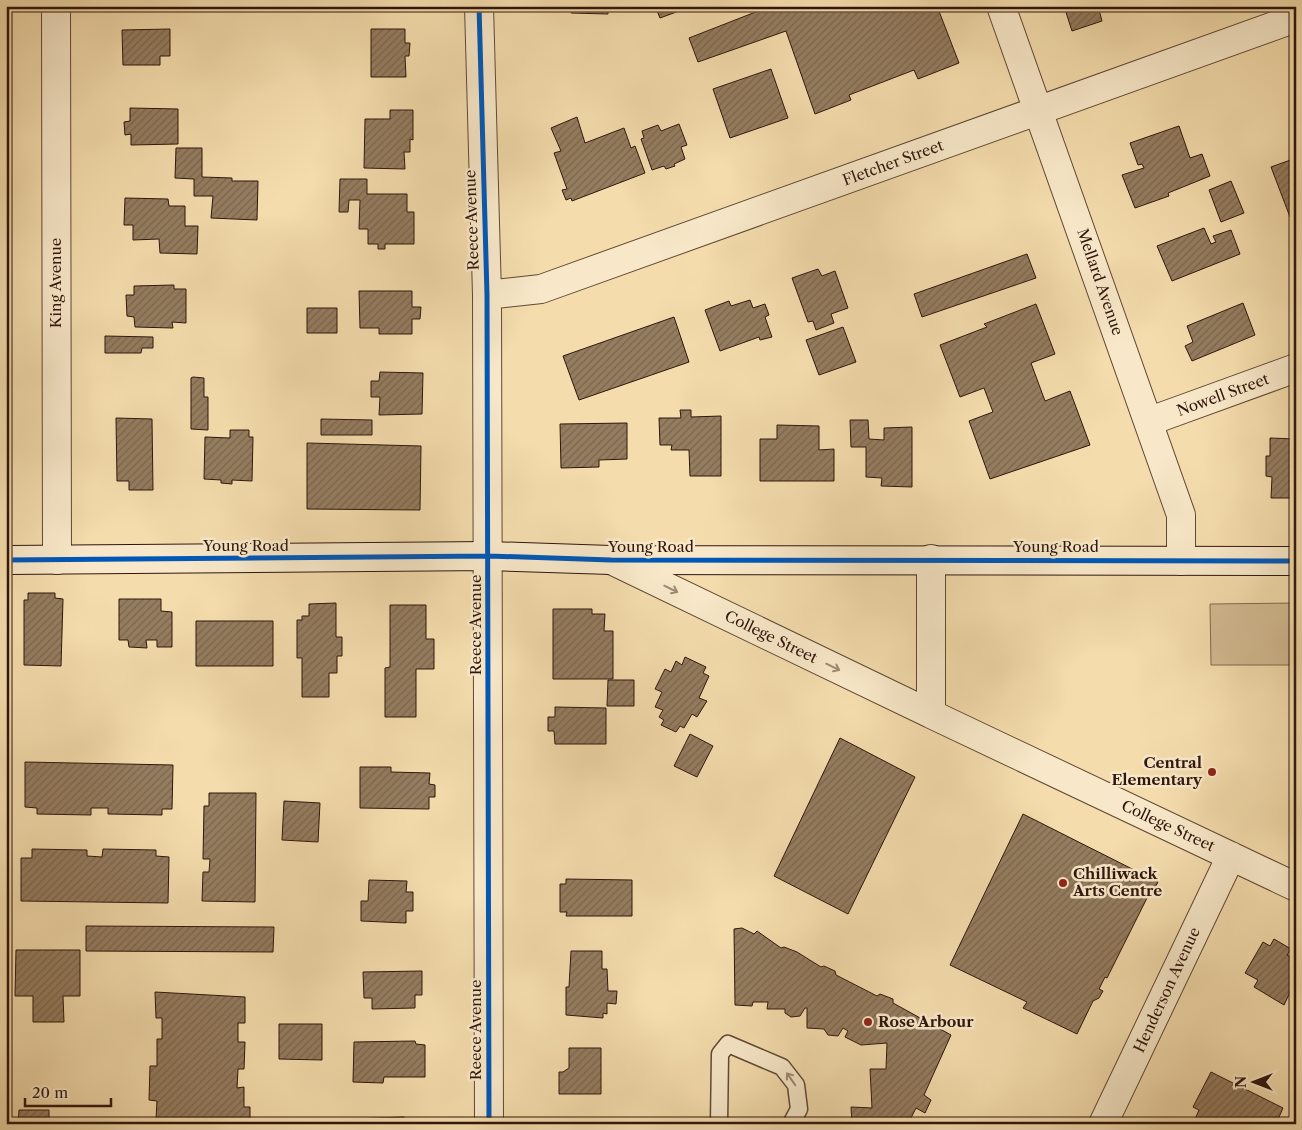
<svg xmlns="http://www.w3.org/2000/svg" width="1302" height="1130" font-family="'Libre Caslon Text',serif">
  <style>
    .park { fill: #d3ba91; stroke: #81684f }
    .building { fill: url(#building-hatch); stroke: #2f160d }
    .lines { fill: none; stroke-linecap: round; stroke-linejoin: round }
    .lane-casing { stroke: #604835; stroke-width: 19 }
    .street-casing { stroke: #604835; stroke-width: 30 }
    .secondary-casing { stroke: #2f160d; stroke-width: 30 }
    .lane { stroke: #f8e8c9; stroke-width: 16 }
    .street { stroke: #f8e8c9; stroke-width: 28 }
    .secondary { stroke: #f8e8c9; stroke-width: 28 }
    .cycleway-casing { stroke: #f8e8c9; stroke-width: 8 }
    .cycleway { stroke: #0057b8; stroke-width: 5 }
    .oneway { stroke: #9e8a74 }
    .poi-dot { fill: #8f2418; stroke: #f8e8c9; stroke-width: 2 }
    .labels { text-anchor: middle; stroke-width: 5; stroke-linejoin: round; paint-order: stroke }
    .street-label { font-size: 15px; fill: #2f160d; stroke: #f8e8c9 }
    .poi-label { font-size: 15px; font-weight: bold; fill: #2f160d; stroke: #f8e8c9; text-anchor: start }
  </style>
  <defs>
    <pattern id="building-hatch" width="6" height="6" patternUnits="userSpaceOnUse" patternTransform="scale(1.25)"><rect width="6" height="6" fill="#957d60"/><path d="M-1 1l2-2M0 6l6-6M5 7l2-2" fill="none" stroke="#7a654e"/></pattern>
  </defs>
  <rect width="100%" height="100%" fill="#f4dcac"/>
  <filter id="stains"><feTurbulence type="fractalNoise" baseFrequency=".004" numOctaves="4"/><feColorMatrix values="0 0 0 0 .2 0 0 0 0 .09 0 0 0 0 .02 0 0 0 .5 -.17"/></filter>
  <radialGradient id="worn" r=".72"><stop offset=".6" stop-color="#630" stop-opacity="0"/><stop offset="1" stop-color="#630" stop-opacity=".3"/></radialGradient>
  <path class="park" d="M1296,603V665H1211L1210,604Z"/>
  <path class="building" d="M572,6H619V11L608,10V14L571,13Z
    M655,6H690V7L660,18Z
    M771,6H818L819,9L825,6H937L959,63L918,79L914,70L849,95L851,100L815,114L786,31L698,62L689,38Z
    M1064,6H1098L1102,21L1072,31Z
    M170,29V56H160V65H123L122,30Z
    M371,29H405V43H410L409,56H405L406,77H371Z
    M6,49H10L7,90H6Z
    M771,69L788,118L730,138L713,89Z
    M130,108L178,109V144L131,145V134L125,135L124,122L130,121Z
    M390,110H413V140L410,139V152H404L405,169L364,168L365,119H390Z
    M577,117L585,143L624,128L631,148L635,146L645,173L572,201L571,198L566,200L562,190L567,189L554,153L561,151L551,128Z
    M679,124L687,145L681,147L685,159L674,164L675,166L666,169L664,166L652,170L641,139L644,138L642,131L658,125L661,131Z
    M1179,126L1190,158L1202,154L1210,176L1168,193L1169,196L1135,208L1122,175L1144,168L1142,164L1138,165L1130,143Z
    M176,148H202V177L232,178V181H258L257,220L211,218L213,196H194V179L175,178Z
    M1296,158V215L1290,217L1271,167Z
    M340,179H367V194H407V212H414V244H385V249H378V244H368V229H359L360,200H349L348,212H339Z
    M1231,181L1244,213L1221,222L1209,190Z
    M125,198L168,199L169,206H185V226H198L197,254L160,253L159,239L133,240V225H124Z
    M1204,228L1211,244L1216,242L1213,236L1231,230L1240,254L1172,281L1157,246Z
    M1027,254L1036,278L922,317L914,294Z
    M818,269L822,276L835,271L848,308L831,314L834,323L816,330L813,321L808,322L792,278Z
    M174,285V289H186V323L172,322L173,328L135,327L134,317L127,316L126,295H134V286Z
    M359,291H412V307H421L420,319H412V334H379V328H360Z
    M750,300L753,308L765,304L769,315L765,317L772,337L760,340L759,337L720,351L705,310L729,301L731,306Z
    M1243,303L1255,335L1192,361L1185,346L1193,342L1187,326Z
    M1036,304L1055,354L1031,363L1045,401L1070,391L1090,445L990,479L969,421L993,412L984,388L960,397L940,345L987,327L984,324Z
    M307,308H337V333H307Z
    M674,317L689,362L579,400L563,356Z
    M843,327L856,362L819,375L806,340Z
    M105,336L153,337V348H142L141,353H105Z
    M380,372L423,373L422,414L379,415L380,397H371V381H379Z
    M193,377L204,378V397H208V430L191,429V378Z
    M680,410H691V417L721,416V476H690L689,450H671L672,445H660L659,418H681Z
    M116,418L152,419L153,490H129V481H117Z
    M321,419L372,420V435H321Z
    M850,420H868L869,439L884,440V428L912,427V487L881,486L882,478L866,477V447H851Z
    M627,423V459L599,460V467L561,468L560,424Z
    M777,425L819,426V450L834,449V481H760V439H777Z
    M230,430H249V437H253L252,481L232,480V484L221,483V480L204,479L205,437L230,438Z
    M1270,438L1296,439V498H1271L1272,477L1266,476V456H1270Z
    M307,443L421,446L420,510L307,509Z
    M28,593H55V598L63,599L61,666L24,665V600H28Z
    M119,599H161V611L172,612V647H157V640H146L147,648L129,647L128,640H119Z
    M336,603V637H342V656H337V673H329V697H302V658H297V620H302V616H309V604Z
    M390,605H426V639H434V669H416V717H385V668L390,667Z
    M553,609H592V614H605L604,631H613V679H553Z
    M196,621H273V666H196Z
    M685,657L706,667L703,673L709,676L699,698L707,701L697,717L692,714L684,728L680,726L676,732L661,725L664,720L659,717L663,710L655,707L662,692L655,689L665,669L671,672L676,661L682,665Z
    M608,680H634V706H607Z
    M555,707L606,708V744H555L554,731H548V717H555Z
    M690,734L713,746L697,777L674,766Z
    M840,738L915,777L848,914L774,876Z
    M25,762L173,765L172,809H162V815L108,814V808H91V815L37,814V808L25,807Z
    M360,767H391V772L430,773L429,784L435,785V797H429V809L360,808Z
    M209,793H256L255,902L202,901L203,872H209L210,859H203L204,806H209Z
    M284,801L320,803L318,842L282,840Z
    M1023,814L1158,882L1151,895L1149,894L1107,978L1105,977L1099,989L1103,991L1099,998L1093,1001L1077,1034L1023,1008L1027,1002L950,965Z
    M32,849L87,850V856L102,857L103,849L156,850V856L169,857L168,903L21,901V858H32Z
    M566,879L632,880V916H566L567,912H560V884H566Z
    M369,880L407,881L406,892H413V911H406V923L361,921V901H368Z
    M86,926L274,927L273,952L86,951Z
    M742,928L754,934L757,931L781,948L784,947L797,952L821,967L824,966L835,971L836,975L877,996L880,994L893,999V1003L951,1035L924,1095L931,1100L925,1113L916,1108L908,1124H852L851,1107L872,1108L870,1069H886L887,1043L861,1045L845,1037L848,1031L843,1028L838,1036L828,1035L824,1029L807,1028V1008H805L800,1016L791,1017L785,1013V1009H767L768,1002H753L752,1006L735,1005L734,929Z
    M1274,939L1291,949L1287,955L1296,960V967L1292,975L1296,977V980L1284,1005L1254,987L1258,980L1245,973L1263,942L1270,946Z
    M16,950H80V996H63L64,1022H33V996H15Z
    M571,951H602V969H607L608,991H617L616,1004L607,1003V1014L603,1013V1018L566,1015V987H569Z
    M422,971V995H415V1008L372,1009V998H364L363,972Z
    M155,992L245,997V1023H238V1042H245L244,1069H238L237,1088L244,1087V1107H250V1124H162V1119H156L157,1101L149,1100L150,1066H157V1039H162V1018H156Z
    M279,1024H322V1060L279,1059Z
    M415,1041L416,1044L425,1045V1077H384L383,1083L353,1082L354,1042Z
    M569,1048H601V1094H559V1072H563L569,1068Z
    M1211,1072L1283,1108L1276,1124H1193L1199,1110L1193,1107Z
    M19,1110H49V1124H18Z
    M404,1117L405,1124H353L352,1119Z
    M567,1121H603V1124H567Z"/>
  <g class="lines">
    <defs>
      <path id="lane" d="M719,1124L720,1054L728,1044L782,1067L796,1085L799,1109L791,1124"/>
      <path id="street" d="M56,6L57,560
        M479,6L487,295L489,1124
        M1001,6L1181,515V561
        M487,295L541,289L1296,18
        M1150,421L1296,368
        M931,559V714L1296,887
        M611,560L931,714
        M1103,1124L1231,856"/>
      <path id="secondary" d="M6,560L489,556L611,560L1296,561"/>
    </defs>
    <use href="#lane" class="lane-casing"/>
    <use href="#street" class="street-casing"/>
    <use href="#secondary" class="secondary-casing"/>
    <use href="#lane" class="lane"/>
    <use href="#street" class="street"/>
    <use href="#secondary" class="secondary"/>
    <defs>
      <path id="cycleway" d="M479,6L487,295L489,1124
        M6,560L489,556L611,560L1296,561"/>
    </defs>
    <use href="#cycleway" class="cycleway-casing"/>
    <use href="#cycleway" class="cycleway"/>
  </g>
  <defs><path id="oneway-shaft" d="M-6 0H5M1.5-3L5.5 0L1.5 3" fill="none" stroke-width="1.6" stroke-linecap="round" stroke-linejoin="round" transform="scale(1.25)"/></defs>
  <g class="oneway">
    <use href="#oneway-shaft" transform="translate(671 589) rotate(26)"/>
    <use href="#oneway-shaft" transform="translate(833 667) rotate(26)"/>
    <use href="#oneway-shaft" transform="translate(791 1079) rotate(-125)"/>
  </g>
  <g class="poi-dot">
    <circle cx="1212" cy="772" r="5"/>
    <circle cx="1063" cy="883" r="5"/>
    <circle cx="868" cy="1022" r="5"/>
  </g>
  <g class="labels">
    <g class="street-label">
      <text transform="translate(893 163) rotate(-20)" y="5">Fletcher Street</text>
      <text transform="translate(472 220) rotate(-92)" y="5">Reece Avenue</text>
      <text transform="translate(1100 282) rotate(71)" y="5">Mellard Avenue</text>
      <text transform="translate(56 283) rotate(-90)" y="5">King Avenue</text>
      <text transform="translate(1223 395) rotate(-20)" y="5">Nowell Street</text>
      <text x="246" y="551">Young Road</text>
      <text x="651" y="552">Young Road</text>
      <text x="1056" y="552">Young Road</text>
      <text transform="translate(476 625) rotate(-90)" y="5">Reece Avenue</text>
      <text transform="translate(771 637) rotate(26)" y="5">College Street</text>
      <text transform="translate(1168 826) rotate(25)" y="5">College Street</text>
      <text transform="translate(1167 990) rotate(-65)" y="5">Henderson Avenue</text>
      <text transform="translate(476 1030) rotate(-90)" y="5">Reece Avenue</text>
    </g>
    <g class="poi-label">
      <text x="1202" y="768" text-anchor="end">Central<tspan x="1202" dy="17">Elementary</tspan></text>
      <text x="1073" y="879">Chilliwack<tspan x="1073" dy="17">Arts Centre</tspan></text>
      <text x="878" y="1027">Rose Arbour</text>
    </g>
  </g>
  <rect width="1302" height="1130" fill="none" stroke="#f4dcac" stroke-width="25"/>
  <rect x="8" y="8" width="1287" height="1115" fill="none" stroke="#2f160d" stroke-width="2.5"/>
  <rect x="12" y="12" width="1277" height="1105" fill="none" stroke="#2f160d"/>
  <g transform="translate(1254 1082) rotate(270)" stroke="#f8e8c9" stroke-width="4" paint-order="stroke">
  <path d="M0-4L9 19L0 12L-9 19Z" fill="#2f160d"/>
  <text y="-8" font-size="14" font-weight="bold" text-anchor="middle" fill="#2f160d">N</text>
  </g>
  <path d="M25 1098v8h86v-8" fill="none" stroke="#2f160d" stroke-width="2.5"/>
  <text x="32" y="1098" font-size="15" fill="#2f160d" stroke="#f8e8c9" stroke-width="4" paint-order="stroke">20 m</text>
  <rect width="100%" height="100%" filter="url(#stains)"/>
  <rect width="100%" height="100%" fill="url(#worn)"/>
</svg>
